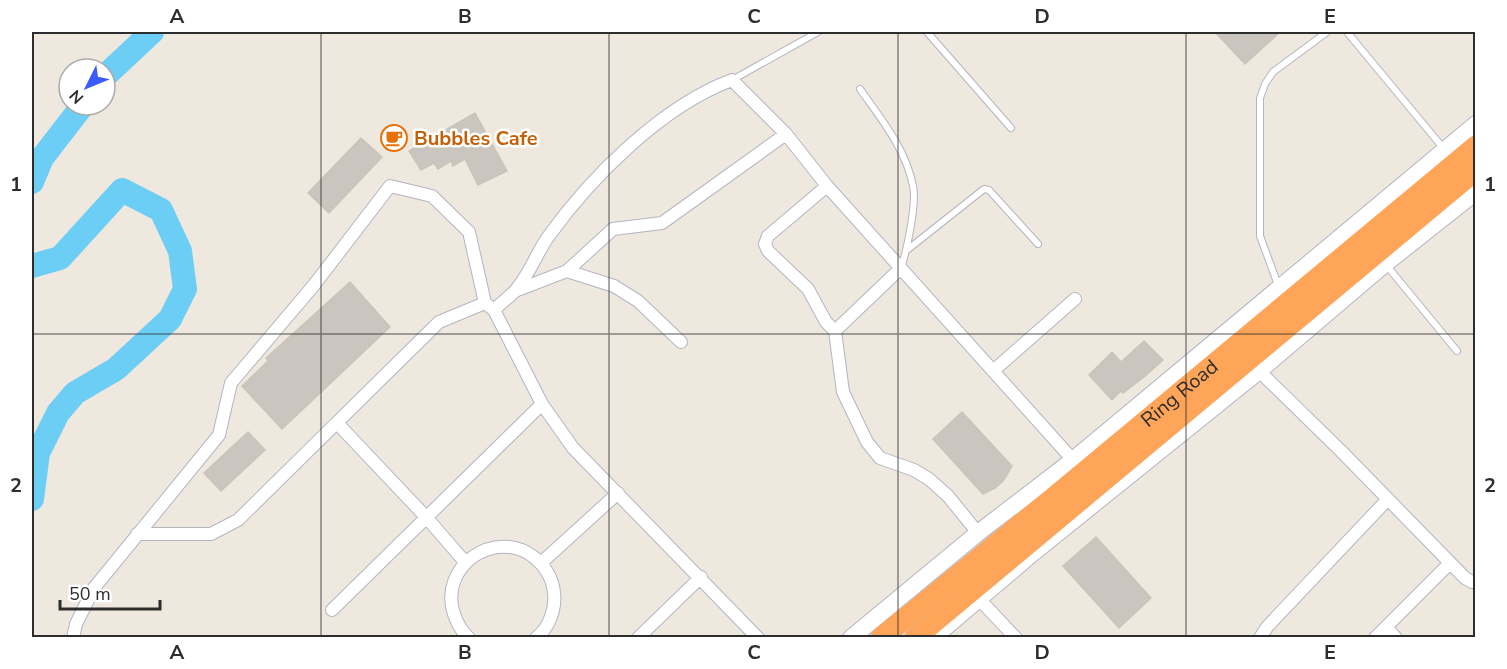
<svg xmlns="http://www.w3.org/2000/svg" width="1507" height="669" font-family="'Nunito Sans',sans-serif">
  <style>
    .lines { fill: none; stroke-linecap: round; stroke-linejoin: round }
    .river { stroke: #6dcef5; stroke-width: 24 }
    .building { fill: #cac5be; stroke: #cbc4b8; stroke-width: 1.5 }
    .lane-casing { stroke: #b3b5c1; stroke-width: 8 }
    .street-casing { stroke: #b3b5c1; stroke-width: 14 }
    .secondary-casing { stroke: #b3b5c1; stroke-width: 18 }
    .highway-casing { stroke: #c8c8c8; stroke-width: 22 }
    .lane { stroke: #fff; stroke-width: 6 }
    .street { stroke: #fff; stroke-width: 12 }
    .secondary { stroke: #fff; stroke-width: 16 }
    .highway { stroke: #ffa559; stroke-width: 21 }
    .grid { fill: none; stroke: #2d2d2d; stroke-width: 1.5; stroke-opacity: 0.55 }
    .labels { text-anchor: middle; stroke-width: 5; stroke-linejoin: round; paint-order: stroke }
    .food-label { font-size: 20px; font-weight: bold; fill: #c56008; stroke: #fff; text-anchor: start }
    .street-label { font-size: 20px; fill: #2d2d2d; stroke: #fff }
    .neatline { fill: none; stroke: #2d2d2d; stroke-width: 2 }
    .grid-label { font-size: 20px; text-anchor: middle; font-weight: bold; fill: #2d2d2d }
  </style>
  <rect width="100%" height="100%" fill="#efe8df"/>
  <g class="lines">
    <path class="river" d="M105,76L152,32
      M32,182L42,158L83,105
      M32,266L60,258L122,190L161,210L180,251L185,289L170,319L116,369L75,393L58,413L38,453L32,499"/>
  </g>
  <path class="building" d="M1215,32H1280L1245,64Z
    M475,113L507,171L478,185L465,159L453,166L451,161L438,169L434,163L421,170L409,151Z
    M361,138L382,157L329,213L308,193Z
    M350,282L390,327L282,429L242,386L268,361L266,358Z
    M1144,341L1163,360L1144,377L1123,393L1121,391L1112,400L1089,375L1112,352L1121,362Z
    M962,412L1012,466L1004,480L995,488L983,494L933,439Z
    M248,432L265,450L221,491L204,473Z
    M1096,537L1151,598L1119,628L1063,566Z"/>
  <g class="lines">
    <defs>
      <path id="lane" d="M927,32L1011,128
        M1347,32L1444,149
        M732,80L818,32
        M860,89C881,119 906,149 913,186C917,203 907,250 901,268
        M907,250L984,189L989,190L1038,244
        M1387,266L1457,351
        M1278,285L1260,236V98L1265,84L1273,72L1327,32"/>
      <path id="street" d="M827,186L768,236L765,244L768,251L808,289L826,322L835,331L843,392L867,442L880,458L914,470L929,479L948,496L978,533
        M567,271L614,286L638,301L681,342
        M515,291L567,271L613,229L662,223L786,134
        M494,310C500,304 508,298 514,292C529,276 536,254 548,237C591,177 662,106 732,80L786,134L827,186L1073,460
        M835,331L901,268
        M993,371L1075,299
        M1259,371L1341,451L1465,578L1472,582L1476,581
        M337,423L426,517L465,562
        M137,534H211L238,520L439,322L485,303L494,310L542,404L573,448L758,638
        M541,563L618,493
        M979,599L1016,638
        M332,610L542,404
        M1386,627L1396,638
        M73,638L76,624L94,588L219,435L231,383L314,285L390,186L432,196L469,232L485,303
        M469,638C462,632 457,623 454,614C438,567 495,526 535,558C545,566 553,579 554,593C556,609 549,628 536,638
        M638,638L701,577
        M1260,638L1267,627L1388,499
        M1375,638L1450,563"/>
      <path id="secondary" d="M851,638L978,533L1073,460L1476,124
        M933,638L1033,553L1259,371L1385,264L1476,192"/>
      <g id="highway">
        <path id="s1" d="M881,638L1052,499L1476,146"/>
        <path d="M915,638L1476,170"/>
      </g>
    </defs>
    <use href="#lane" class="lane-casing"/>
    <use href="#street" class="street-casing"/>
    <use href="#secondary" class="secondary-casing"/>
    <use href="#highway" class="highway-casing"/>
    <use href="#lane" class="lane"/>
    <use href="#street" class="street"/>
    <use href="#secondary" class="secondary"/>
    <use href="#highway" class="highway"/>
  </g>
  <path class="grid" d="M321,32V638M609,32V638M898,32V638M1186,32V638M32,334H1476"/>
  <defs>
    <symbol id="cafe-ring" viewBox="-11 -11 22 22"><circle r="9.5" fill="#fff" stroke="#e8710a" stroke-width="1.5"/><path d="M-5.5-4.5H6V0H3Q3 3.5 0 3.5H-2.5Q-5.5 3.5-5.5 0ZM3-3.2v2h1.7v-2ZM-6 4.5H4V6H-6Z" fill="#e8710a"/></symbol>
  </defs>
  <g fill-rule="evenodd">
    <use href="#cafe-ring" x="379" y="123" width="30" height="30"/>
  </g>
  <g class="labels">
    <g class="food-label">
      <text x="414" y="145">Bubbles Cafe</text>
    </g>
    <g class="street-label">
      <text dy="7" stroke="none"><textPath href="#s1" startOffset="386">Ring Road</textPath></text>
    </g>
  </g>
  <rect width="1507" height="669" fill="none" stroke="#ffffff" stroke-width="66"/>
  <g transform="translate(87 87) rotate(227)"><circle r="28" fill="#ffffff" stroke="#ababab" stroke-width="1.5"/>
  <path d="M0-4.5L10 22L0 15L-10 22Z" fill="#3b5bff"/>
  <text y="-9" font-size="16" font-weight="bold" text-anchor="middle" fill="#2d2d2d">N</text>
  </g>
  <path d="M60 600v9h100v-9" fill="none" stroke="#2d2d2d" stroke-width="3"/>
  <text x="69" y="600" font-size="18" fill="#2d2d2d" stroke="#ffffff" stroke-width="4.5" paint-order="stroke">50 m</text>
  <rect x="33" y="33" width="1441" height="603" class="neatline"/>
  <g class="grid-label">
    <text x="177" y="23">A</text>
    <text x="465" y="23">B</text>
    <text x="754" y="23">C</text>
    <text x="1042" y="23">D</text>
    <text x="1330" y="23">E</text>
    <text x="16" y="191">1</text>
    <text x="1490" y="191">1</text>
    <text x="16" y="492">2</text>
    <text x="1490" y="492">2</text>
    <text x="177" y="659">A</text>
    <text x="465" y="659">B</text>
    <text x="754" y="659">C</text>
    <text x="1042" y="659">D</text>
    <text x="1330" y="659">E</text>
  </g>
</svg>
